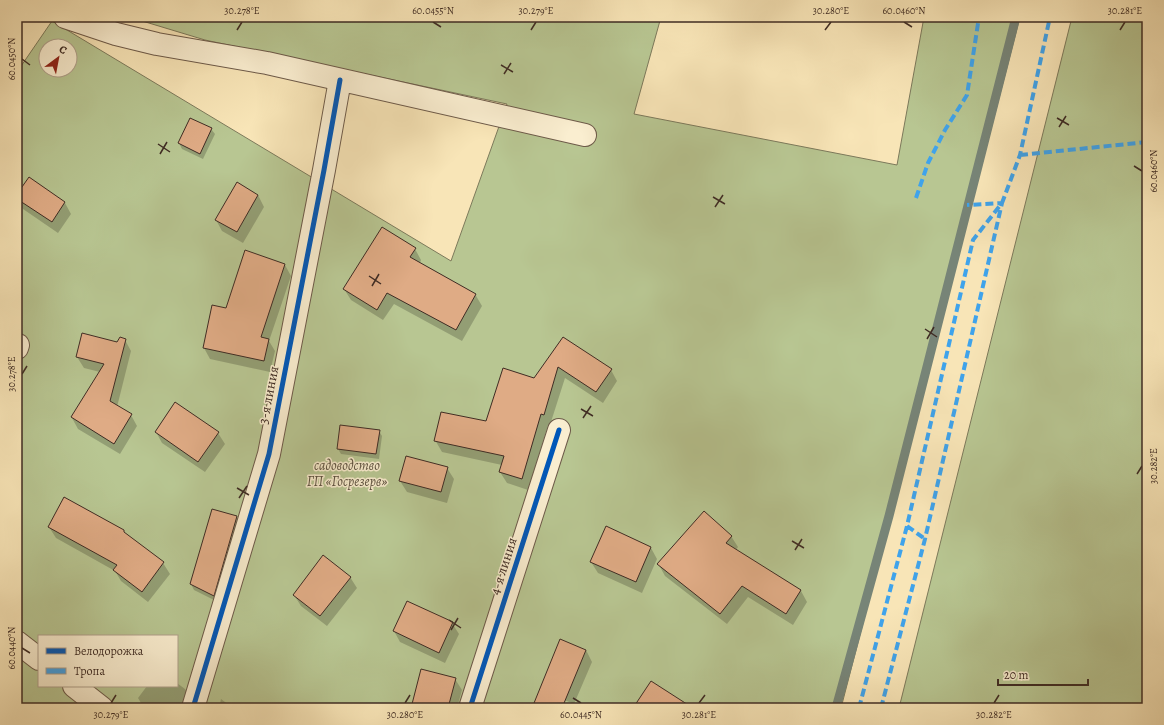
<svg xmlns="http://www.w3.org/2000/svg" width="1164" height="725" font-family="Alegreya,serif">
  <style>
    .green { fill: #b8c692; stroke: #7c795b; fill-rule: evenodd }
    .shadow { fill: #0003 }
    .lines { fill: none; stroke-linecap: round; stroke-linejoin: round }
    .stream { stroke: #778477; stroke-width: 9 }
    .building { fill: #dfab85; stroke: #3f2c24 }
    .minor-casing { stroke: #6d5a49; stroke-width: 24 }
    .minor { stroke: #faeed0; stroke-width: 22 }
    .quiet { stroke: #3fa3eb; stroke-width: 4; stroke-dasharray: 8 4; stroke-linecap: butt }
    .cycleway-casing { stroke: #faeed0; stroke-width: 8 }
    .cycleway { stroke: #0057b8; stroke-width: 5 }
    .ticks { fill: none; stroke: #3f2c24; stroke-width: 1.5 }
    .labels { text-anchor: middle; stroke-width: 3; stroke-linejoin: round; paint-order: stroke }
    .street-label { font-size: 14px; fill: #3f2c24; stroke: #faeed0 }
    .park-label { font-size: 14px; font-style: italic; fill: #5d5240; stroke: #faeed0 }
    .neatline { fill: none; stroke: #3f2c24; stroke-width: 1.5 }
    .ticks-label { font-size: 10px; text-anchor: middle; fill: #3f2c24 }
  </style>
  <rect width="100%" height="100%" fill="#f8e5b7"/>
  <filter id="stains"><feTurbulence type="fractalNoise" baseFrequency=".005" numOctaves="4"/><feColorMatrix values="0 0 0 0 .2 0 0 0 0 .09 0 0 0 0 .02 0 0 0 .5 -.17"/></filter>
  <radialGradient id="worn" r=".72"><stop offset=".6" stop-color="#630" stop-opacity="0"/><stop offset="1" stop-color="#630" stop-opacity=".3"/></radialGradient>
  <path class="green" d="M129,17H661L634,114L897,165L924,17H1020L841,708H17V72L52,21L451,261L507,104L205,40ZM46,46H70V70H46ZM39,636H177V686H39Z
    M1072,17H1147V708H899Z"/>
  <path class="shadow" d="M211,129L215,134L203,159L182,149L179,143Z
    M29,178L65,203L71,214L58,233L23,209L17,199V196Z
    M258,195L264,207L243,243L222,231L216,220Z
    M415,249L421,260L420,263L475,294L482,306L462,341L394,304L383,320L351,300L344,289Z
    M285,265L291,276L269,341L275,351L270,372L210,359L204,348L226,309Z
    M563,338L611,370L617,381L603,403L565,378L550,425H548L528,490L507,483L500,472L502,465L442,452L435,440L487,423L535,379Z
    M125,340L131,351L117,407L131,415L137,426L120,454L78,429L72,418L100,372L84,368L77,357Z
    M379,431L382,436L379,459L341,454L338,449Z
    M156,432L218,433L225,444L205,472L162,443Z
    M447,468L454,479L447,503L407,492L400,481Z
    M237,517L240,523L216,601L194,590L191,584Z
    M49,527L123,531L126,535L163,563L170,574L148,602L121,581L115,571L56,538Z
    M731,536L738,547L736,550L801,591L807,602L793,625L748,597L727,624L665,576L659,565Z
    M651,548L657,559L642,593L598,573L591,562Z
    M350,577L357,588L327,626L301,606L294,595Z
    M452,623L459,634L445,663L400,642L394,631Z
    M586,650L592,662L574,704L550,694Z
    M455,679L462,690L457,708H412Z
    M177,683L185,689L192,700L189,708H144L138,698L147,686H177Z
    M221,699L233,708H219Z
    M743,704L747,708H739Z"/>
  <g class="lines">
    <path class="stream" d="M836,708L889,516L1016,17"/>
  </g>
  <path class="building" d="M190,118L212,128L200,154L178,143Z
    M29,177L65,202L52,222L17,199V194Z
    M237,182L258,195L237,232L215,220Z
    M382,227L416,248L410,257L476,294L456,330L387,293L377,310L343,289Z
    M245,250L285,264L261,337L269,339L264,361L203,348L212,305L226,308Z
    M82,333L117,342L120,337L126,339L110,401L132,414L114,444L71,417L104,364L76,357Z
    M563,337L612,369L596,392L558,367L544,415L541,414L522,479L499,472L504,456L434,441L441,412L486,421L503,368L534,378Z
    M175,402L219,432L198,462L155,432Z
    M340,425L380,430L376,454L337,449Z
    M406,456L448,467L441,492L399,481Z
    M64,497L124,530V532L164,562L142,592L113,570L117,565L48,527Z
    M212,509L237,516L214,596L190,584Z
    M704,511L732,536L726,543L801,590L786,614L742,586L720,614L657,564Z
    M606,526L651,547L636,582L590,562Z
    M323,555L351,577L320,616L293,595Z
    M407,601L453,622L439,653L393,631Z
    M560,639L586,650L562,708H532Z
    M421,669L456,678L448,708H411Z
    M651,681L693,708H633Z"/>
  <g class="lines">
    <defs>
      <path id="minor" d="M65,17L116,34L157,44L267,63L585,135
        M17,348L18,345
        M17,642L39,659
        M74,686L102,708
        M193,708L269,454L324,170L340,80
        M470,708L559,430"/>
    </defs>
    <use href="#minor" class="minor-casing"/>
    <use href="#minor" class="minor"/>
    <path class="quiet" d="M1020,155L1147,142
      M916,198L928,163L945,130L967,95L979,17
      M907,526L925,539
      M859,708L907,526L973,240L1002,203L1020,155L1050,17
      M881,708L925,539L1002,203L967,205"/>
    <defs>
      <path id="cycleway" d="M193,708L269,454L324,170L340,80
        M470,708L559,430"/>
    </defs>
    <use href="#cycleway" class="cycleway-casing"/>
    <use href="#cycleway" class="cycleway"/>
  </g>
  <path class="ticks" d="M433,22L441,27M904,22L912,27M237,30L242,22M531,30L536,22M825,30L831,22M1120,30L1125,22M22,59L30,65M501,65L513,72M504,74L511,63M1057,118L1069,125M1059,127L1066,116M158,144L170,152M160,154L167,142M1134,166L1142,171M713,197L725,204M715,207L723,195M369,276L381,284M372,286L379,274M925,329L937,337M927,339L934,327M22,374L27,366M581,409L593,416M583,418L591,406M1137,474L1142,466M237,488L249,495M239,498L247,486M792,541L804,548M795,550L802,539M449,620L461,628M451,630L458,618M22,648L30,653M573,698L581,703M111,703L116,695M405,703L410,695M699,703L705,695M994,703L999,695"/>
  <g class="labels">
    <g class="street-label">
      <text transform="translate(268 395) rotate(-79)" y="5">3-я линия</text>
      <text transform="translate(503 566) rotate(-72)" y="5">4-я линия</text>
    </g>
    <g class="park-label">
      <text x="347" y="470">садоводство<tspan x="347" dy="16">ГП «Госрезерв»</tspan></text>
    </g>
  </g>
  <rect width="1164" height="725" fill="none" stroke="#f8e5b7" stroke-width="44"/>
  <rect x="38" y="635" width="140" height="52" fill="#faeed0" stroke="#afa08b"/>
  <rect x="46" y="648" width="20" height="6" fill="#0057b8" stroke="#afa08b"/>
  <text x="74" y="655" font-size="12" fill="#3f2c24">Велодорожка</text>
  <rect x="46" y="668" width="20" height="6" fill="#3fa3eb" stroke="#afa08b"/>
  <text x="74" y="675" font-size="12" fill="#3f2c24">Тропа</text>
  <g transform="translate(58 58) rotate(32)"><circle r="19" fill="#faeed0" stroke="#afa08b"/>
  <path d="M0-3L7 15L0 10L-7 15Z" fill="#8f2418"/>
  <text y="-6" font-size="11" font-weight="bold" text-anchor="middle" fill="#3f2c24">С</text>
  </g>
  <path d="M998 679v6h90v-6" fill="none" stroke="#3f2c24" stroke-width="2"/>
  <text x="1004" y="679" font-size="12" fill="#3f2c24" stroke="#faeed0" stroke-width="3" paint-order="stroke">20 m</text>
  <rect x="22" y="22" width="1120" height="681" class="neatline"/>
  <g class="ticks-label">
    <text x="242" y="14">30.278°E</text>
    <text x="433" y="14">60.0455°N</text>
    <text x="536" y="14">30.279°E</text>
    <text x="831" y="14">30.280°E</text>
    <text x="904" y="14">60.0460°N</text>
    <text x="1125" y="14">30.281°E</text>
    <text transform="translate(11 59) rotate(-90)" y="4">60.0450°N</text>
    <text transform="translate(1153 171) rotate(-90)" y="4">60.0460°N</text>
    <text transform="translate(11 374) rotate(-90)" y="4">30.278°E</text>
    <text transform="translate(1153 466) rotate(-90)" y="4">30.282°E</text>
    <text transform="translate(11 648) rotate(-90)" y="4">60.0440°N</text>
    <text x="111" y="718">30.279°E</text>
    <text x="405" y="718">30.280°E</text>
    <text x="581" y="718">60.0445°N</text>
    <text x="699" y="718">30.281°E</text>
    <text x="994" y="718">30.282°E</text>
  </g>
  <rect width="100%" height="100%" filter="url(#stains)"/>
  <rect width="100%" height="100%" fill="url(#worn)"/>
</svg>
